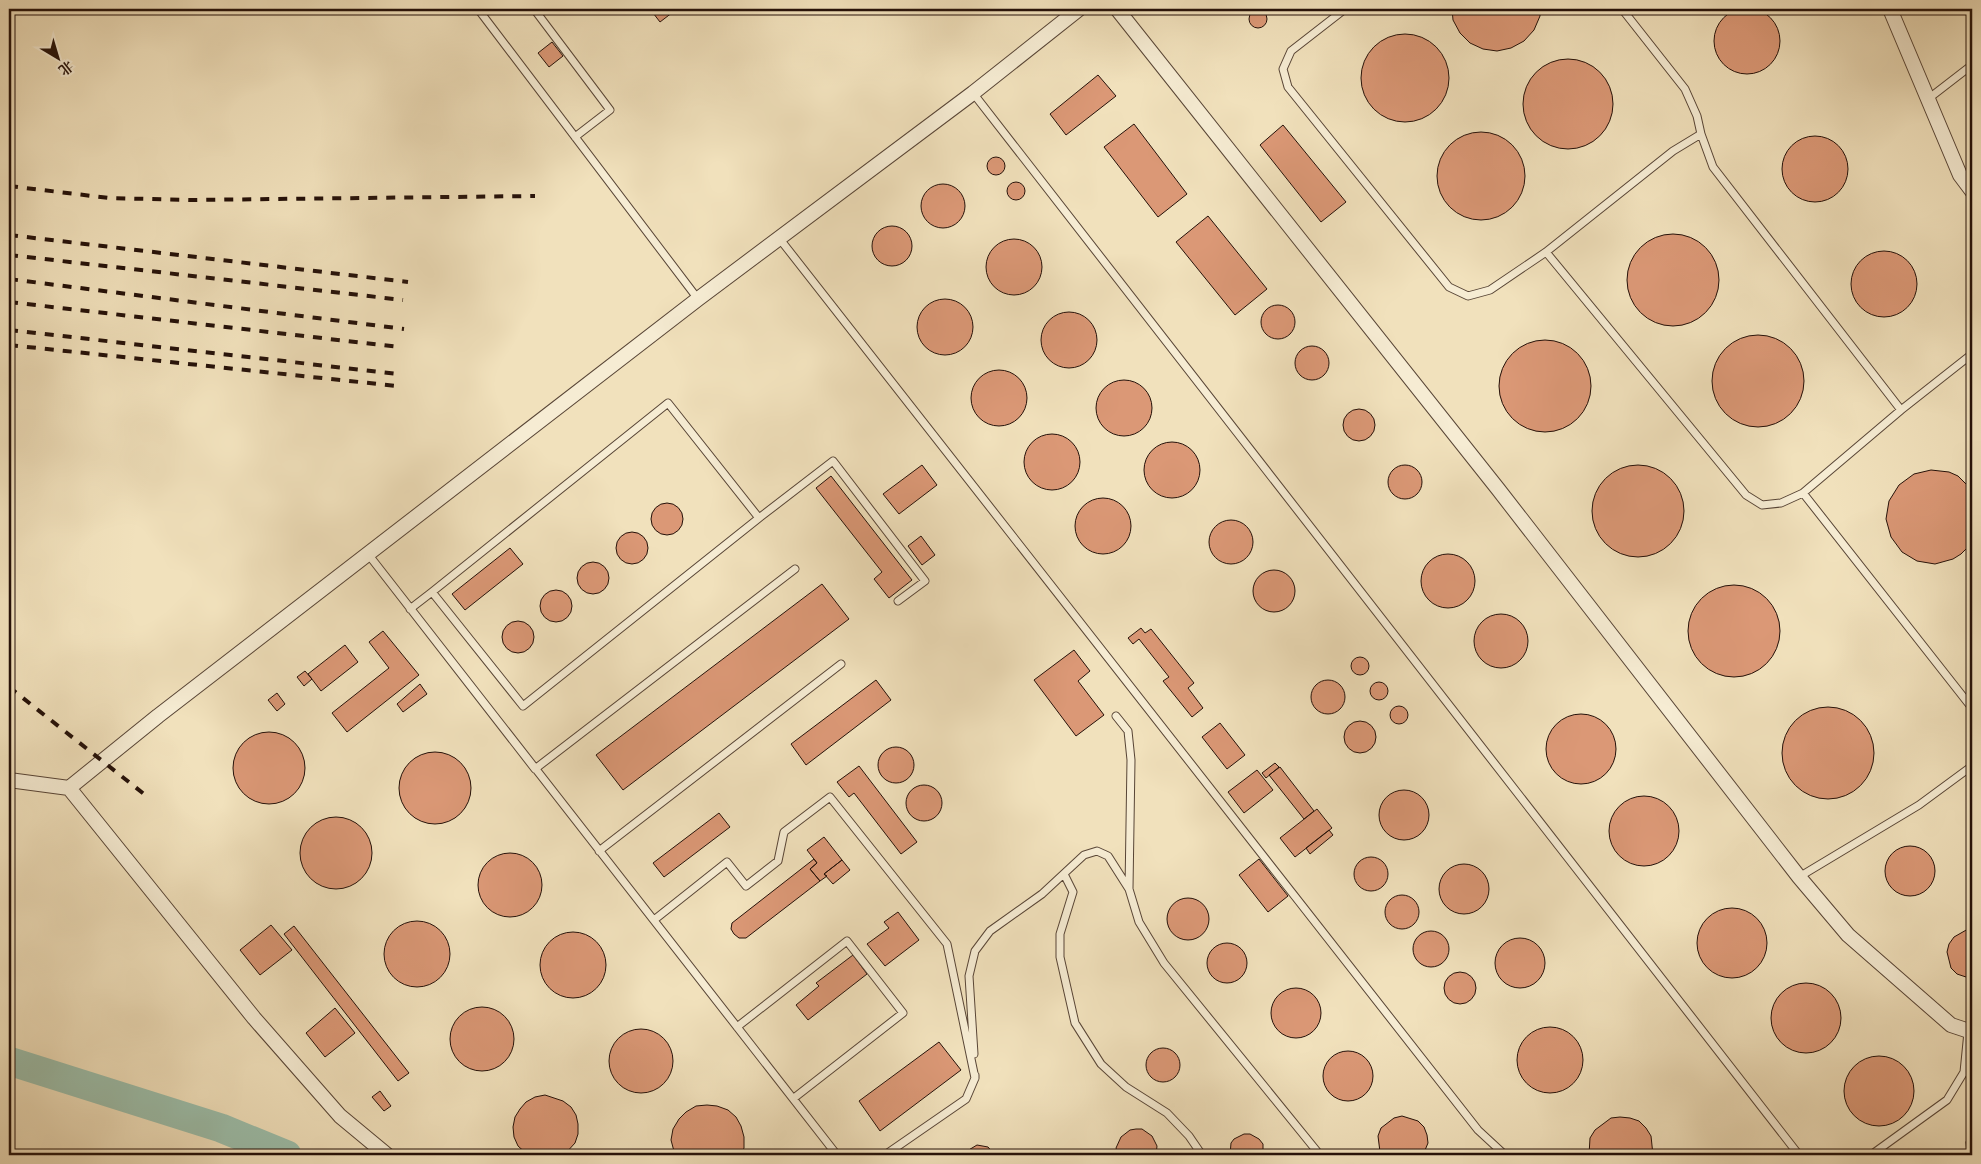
<svg xmlns="http://www.w3.org/2000/svg" width="1981" height="1164" font-family="Cardo,'Noto Serif SC',serif">
  <style>
    .lines { fill: none; stroke-linecap: round; stroke-linejoin: round }
    .river { stroke: #9cbeaa; stroke-width: 29 }
    .building { fill: #db9876; stroke: #251109 }
    .lane-casing { stroke: #584536; stroke-width: 9 }
    .street-casing { stroke: #584536; stroke-width: 16 }
    .lane { stroke: #f6ecd3; stroke-width: 7 }
    .street { stroke: #f6ecd3; stroke-width: 14 }
    .rail { stroke: #251109; stroke-width: 4; stroke-dasharray: 9 9; stroke-linecap: butt }
  </style>
  <rect width="100%" height="100%" fill="#f1e1bc"/>
  <filter id="stains"><feTurbulence type="fractalNoise" baseFrequency=".004" numOctaves="4"/><feColorMatrix values="0 0 0 0 .2 0 0 0 0 .09 0 0 0 0 .02 0 0 0 .5 -.17"/></filter>
  <radialGradient id="worn" r=".72"><stop offset=".6" stop-color="#630" stop-opacity="0"/><stop offset="1" stop-color="#630" stop-opacity=".3"/></radialGradient>
  <g class="lines">
    <path class="river" d="M9,1061L221,1128L287,1155"/>
  </g>
  <path class="building" d="M1714 41a33 33 0 1 1 66 0a33 33 0 1 1-66 0Z
    M650,9H677L660,22Z
    M1452,9H1540V16L1534,30L1524,41L1511,48L1497,51L1483,49L1470,43L1460,33L1453,20Z
    M1249 19a9 9 0 1 1 18 0a9 9 0 1 1-18 0Z
    M1361 78a44 44 0 1 1 88 0a44 44 0 1 1-88 0Z
    M552,42L563,56L549,67L538,53Z
    M1523 104a45 45 0 1 1 90 0a45 45 0 1 1-90 0Z
    M1098,75L1116,96L1066,135L1050,114Z
    M1134,124L1187,194L1158,217L1104,147Z
    M1283,125L1346,202L1321,222L1260,145Z
    M1437 176a44 44 0 1 1 88 0a44 44 0 1 1-88 0Z
    M1782 169a33 33 0 1 1 66 0a33 33 0 1 1-66 0Z
    M987 166a9 9 0 1 1 18 0a9 9 0 1 1-18 0Z
    M1007 191a9 9 0 1 1 18 0a9 9 0 1 1-18 0Z
    M921 206a22 22 0 1 1 44 0a22 22 0 1 1-44 0Z
    M1208,216L1267,289L1235,315L1176,242Z
    M872 246a20 20 0 1 1 40 0a20 20 0 1 1-40 0Z
    M1627 280a46 46 0 1 1 92 0a46 46 0 1 1-92 0Z
    M986 267a28 28 0 1 1 56 0a28 28 0 1 1-56 0Z
    M1851 284a33 33 0 1 1 66 0a33 33 0 1 1-66 0Z
    M917 327a28 28 0 1 1 56 0a28 28 0 1 1-56 0Z
    M1261 322a17 17 0 1 1 34 0a17 17 0 1 1-34 0Z
    M1041 340a28 28 0 1 1 56 0a28 28 0 1 1-56 0Z
    M1712 381a46 46 0 1 1 92 0a46 46 0 1 1-92 0Z
    M1499 386a46 46 0 1 1 92 0a46 46 0 1 1-92 0Z
    M1295 363a17 17 0 1 1 34 0a17 17 0 1 1-34 0Z
    M971 398a28 28 0 1 1 56 0a28 28 0 1 1-56 0Z
    M1096 408a28 28 0 1 1 56 0a28 28 0 1 1-56 0Z
    M1343 425a16 16 0 1 1 32 0a16 16 0 1 1-32 0Z
    M1024 462a28 28 0 1 1 56 0a28 28 0 1 1-56 0Z
    M1144 470a28 28 0 1 1 56 0a28 28 0 1 1-56 0Z
    M1388 482a17 17 0 1 1 34 0a17 17 0 1 1-34 0Z
    M1592 511a46 46 0 1 1 92 0a46 46 0 1 1-92 0Z
    M922,465L937,485L899,514L883,494Z
    M1931,470L1949,472L1958,476L1972,490V543L1961,554L1953,559L1935,564L1917,561L1902,552L1891,537L1886,519L1889,501L1899,485L1914,474Z
    M831,476L912,580L889,598L874,579L882,572L816,488Z
    M1075 526a28 28 0 1 1 56 0a28 28 0 1 1-56 0Z
    M651 519a16 16 0 1 1 32 0a16 16 0 1 1-32 0Z
    M1209 542a22 22 0 1 1 44 0a22 22 0 1 1-44 0Z
    M616 548a16 16 0 1 1 32 0a16 16 0 1 1-32 0Z
    M921,536L935,555L922,565L908,546Z
    M510,548L523,564L465,610L452,594Z
    M1421 581a27 27 0 1 1 54 0a27 27 0 1 1-54 0Z
    M577 578a16 16 0 1 1 32 0a16 16 0 1 1-32 0Z
    M1253 591a21 21 0 1 1 42 0a21 21 0 1 1-42 0Z
    M822,584L849,619L623,790L596,755Z
    M1688 631a46 46 0 1 1 92 0a46 46 0 1 1-92 0Z
    M540 606a16 16 0 1 1 32 0a16 16 0 1 1-32 0Z
    M1972,599V638L1968,620Z
    M1474 641a27 27 0 1 1 54 0a27 27 0 1 1-54 0Z
    M502 637a16 16 0 1 1 32 0a16 16 0 1 1-32 0Z
    M1141,628L1145,633L1151,629L1194,683L1188,688L1203,708L1192,717L1163,681L1169,677L1139,639L1133,644L1128,638Z
    M383,631L419,675L347,732L332,713L389,668L369,642Z
    M345,645L358,662L321,691L308,674Z
    M1074,650L1090,671L1078,681L1104,715L1076,736L1034,680Z
    M1351 666a9 9 0 1 1 18 0a9 9 0 1 1-18 0Z
    M305,671L312,679L304,686L297,677Z
    M876,680L891,700L806,765L791,744Z
    M1311 697a17 17 0 1 1 34 0a17 17 0 1 1-34 0Z
    M1370 691a9 9 0 1 1 18 0a9 9 0 1 1-18 0Z
    M420,684L427,694L403,712L397,704Z
    M277,693L285,704L277,711L268,700Z
    M1390 715a9 9 0 1 1 18 0a9 9 0 1 1-18 0Z
    M1782 753a46 46 0 1 1 92 0a46 46 0 1 1-92 0Z
    M1546 749a35 35 0 1 1 70 0a35 35 0 1 1-70 0Z
    M1344 737a16 16 0 1 1 32 0a16 16 0 1 1-32 0Z
    M1220,723L1245,755L1227,769L1202,737Z
    M233 768a36 36 0 1 1 72 0a36 36 0 1 1-72 0Z
    M878 765a18 18 0 1 1 36 0a18 18 0 1 1-36 0Z
    M399 788a36 36 0 1 1 72 0a36 36 0 1 1-72 0Z
    M1275,763L1279,767L1266,778L1262,773Z
    M859,766L917,842L901,854L854,793L849,797L837,782Z
    M1280,767L1314,811L1304,819L1269,775Z
    M1257,770L1273,790L1244,813L1228,792Z
    M906 803a18 18 0 1 1 36 0a18 18 0 1 1-36 0Z
    M1379 815a25 25 0 1 1 50 0a25 25 0 1 1-50 0Z
    M1609 831a35 35 0 1 1 70 0a35 35 0 1 1-70 0Z
    M1317,809L1332,828L1295,857L1280,838Z
    M719,813L730,827L664,877L653,863Z
    M300 853a36 36 0 1 1 72 0a36 36 0 1 1-72 0Z
    M1329,830L1333,835L1310,854L1306,848Z
    M824,837L842,860L824,874L827,876L820,881L810,869L817,863L807,850Z
    M1885 871a25 25 0 1 1 50 0a25 25 0 1 1-50 0Z
    M478 885a32 32 0 1 1 64 0a32 32 0 1 1-64 0Z
    M1354 874a17 17 0 1 1 34 0a17 17 0 1 1-34 0Z
    M814,859L817,863L810,869L820,881L746,938H739L734,934L731,929L732,923Z
    M1259,859L1288,896L1268,912L1239,875Z
    M842,860L850,870L833,884L824,874Z
    M1439 889a25 25 0 1 1 50 0a25 25 0 1 1-50 0Z
    M1385 912a17 17 0 1 1 34 0a17 17 0 1 1-34 0Z
    M1167 919a21 21 0 1 1 42 0a21 21 0 1 1-42 0Z
    M1697 943a35 35 0 1 1 70 0a35 35 0 1 1-70 0Z
    M898,912L919,940L885,966L867,944L889,928L884,922Z
    M384 954a33 33 0 1 1 66 0a33 33 0 1 1-66 0Z
    M271,925L292,950L260,975L240,950Z
    M294,926L409,1073L398,1081L284,934Z
    M1968,929H1972V979L1957,974L1951,968L1947,952L1949,944L1954,937Z
    M1413 949a18 18 0 1 1 36 0a18 18 0 1 1-36 0Z
    M540 965a33 33 0 1 1 66 0a33 33 0 1 1-66 0Z
    M1495 963a25 25 0 1 1 50 0a25 25 0 1 1-50 0Z
    M1207 963a20 20 0 1 1 40 0a20 20 0 1 1-40 0Z
    M853,955L867,974L808,1020L796,1005L819,986L816,983Z
    M1444 988a16 16 0 1 1 32 0a16 16 0 1 1-32 0Z
    M1771 1018a35 35 0 1 1 70 0a35 35 0 1 1-70 0Z
    M1271 1013a25 25 0 1 1 50 0a25 25 0 1 1-50 0Z
    M450 1039a32 32 0 1 1 64 0a32 32 0 1 1-64 0Z
    M335,1008L355,1033L325,1057L306,1033Z
    M1517 1060a33 33 0 1 1 66 0a33 33 0 1 1-66 0Z
    M609 1061a32 32 0 1 1 64 0a32 32 0 1 1-64 0Z
    M939,1042L961,1070L880,1131L859,1101Z
    M1146 1065a17 17 0 1 1 34 0a17 17 0 1 1-34 0Z
    M1323 1076a25 25 0 1 1 50 0a25 25 0 1 1-50 0Z
    M1844 1091a35 35 0 1 1 70 0a35 35 0 1 1-70 0Z
    M380,1091L391,1106L384,1111L372,1097Z
    M545,1095L563,1101L571,1107L576,1115L578,1124V1134L575,1143L564,1155H528L518,1146L514,1137L513,1127L515,1117L520,1109L526,1102L535,1097Z
    M707,1105L717,1106L728,1110L736,1117L741,1126L744,1137V1148L741,1155H675L671,1140L673,1129L679,1119L686,1112L696,1106Z
    M1402,1116L1418,1121L1424,1127L1427,1135L1428,1143L1423,1155H1382L1380,1152L1378,1136L1381,1128L1394,1118Z
    M1620,1117L1630,1118L1639,1121L1646,1128L1651,1136L1653,1155H1589L1590,1138L1595,1130L1611,1118Z
    M1972,1128V1155H1967L1966,1142Z
    M1136,1129H1142L1152,1136L1157,1146L1156,1155H1118L1116,1148L1121,1137L1130,1130Z
    M1244,1134H1250L1259,1139L1263,1144V1155H1230L1231,1143L1234,1139Z
    M977,1145L988,1147L995,1155H964L967,1151Z"/>
  <g class="lines">
    <defs>
      <path id="lane" d="M478,9L698,299
        M534,9L610,110L575,137
        M1345,9L1291,51L1283,69L1288,87L1449,287L1468,296L1490,290L1546,252L1673,151L1701,134
        M1622,9L1685,89L1697,116L1701,134L1713,167L1901,410
        M9,10L10,9
        M973,93L1799,1155
        M1928,99L1972,65
        M779,238L1478,1130L1505,1155
        M1546,252L1746,495L1762,505L1781,503L1803,493L1901,410L1972,354
        M1803,493L1972,708
        M759,518L833,461L925,581L898,601
        M410,609L432,592L668,403L759,518L523,706L432,592
        M1116,716L1128,731L1131,760L1129,889L1139,922L1164,963L1320,1155
        M535,769L368,554L837,1155
        M535,769L795,569
        M599,851L841,664
        M1064,874L1073,892L1060,934V957L1075,1023L1101,1064L1126,1087L1167,1113L1189,1136L1202,1155
        M1799,877L1919,805L1972,766
        M654,920L727,862L746,886L778,861L784,832L830,797L947,944L975,1078
        M737,1027L847,941L903,1013L794,1098
        M974,1054L969,976L975,951L990,931L1042,894L1084,855L1097,851L1108,856L1129,889
        M9,1152L16,1155
        M885,1155L966,1099L975,1078V1075
        M1871,1155L1947,1100L1964,1072L1968,1032"/>
      <path id="street" d="M1117,9L1498,489L1799,877L1848,935L1951,1025L1972,1032
        M1890,9L1960,175L1972,191
        M9,780L69,788L254,1018L340,1116L387,1155
        M69,788L158,716L698,299L973,93L1079,9"/>
    </defs>
    <use href="#lane" class="lane-casing"/>
    <use href="#street" class="street-casing"/>
    <use href="#lane" class="lane"/>
    <use href="#street" class="street"/>
    <path class="rail" d="M9,186L109,198L189,200L535,196
      M9,235L408,282
      M9,255L403,300
      M9,279L404,329
      M9,302L399,347
      M9,330L398,374
      M9,345L397,386
      M9,687L144,794"/>
  </g>
  <rect width="1981" height="1164" fill="none" stroke="#f1e1bc" stroke-width="30"/>
  <rect x="10" y="10" width="1961" height="1144" fill="none" stroke="#251109" stroke-width="2.5"/>
  <rect x="15" y="15" width="1951" height="1134" fill="none" stroke="#251109"/>
  <g transform="translate(58 58) rotate(142)" stroke="#f6ecd3" stroke-width="4" paint-order="stroke">
  <path d="M0-4L9 19L0 12L-9 19Z" fill="#251109"/>
  <text y="-8" font-size="14" font-weight="bold" text-anchor="middle" fill="#251109">北</text>
  </g>
  <rect width="100%" height="100%" filter="url(#stains)"/>
  <rect width="100%" height="100%" fill="url(#worn)"/>
</svg>
